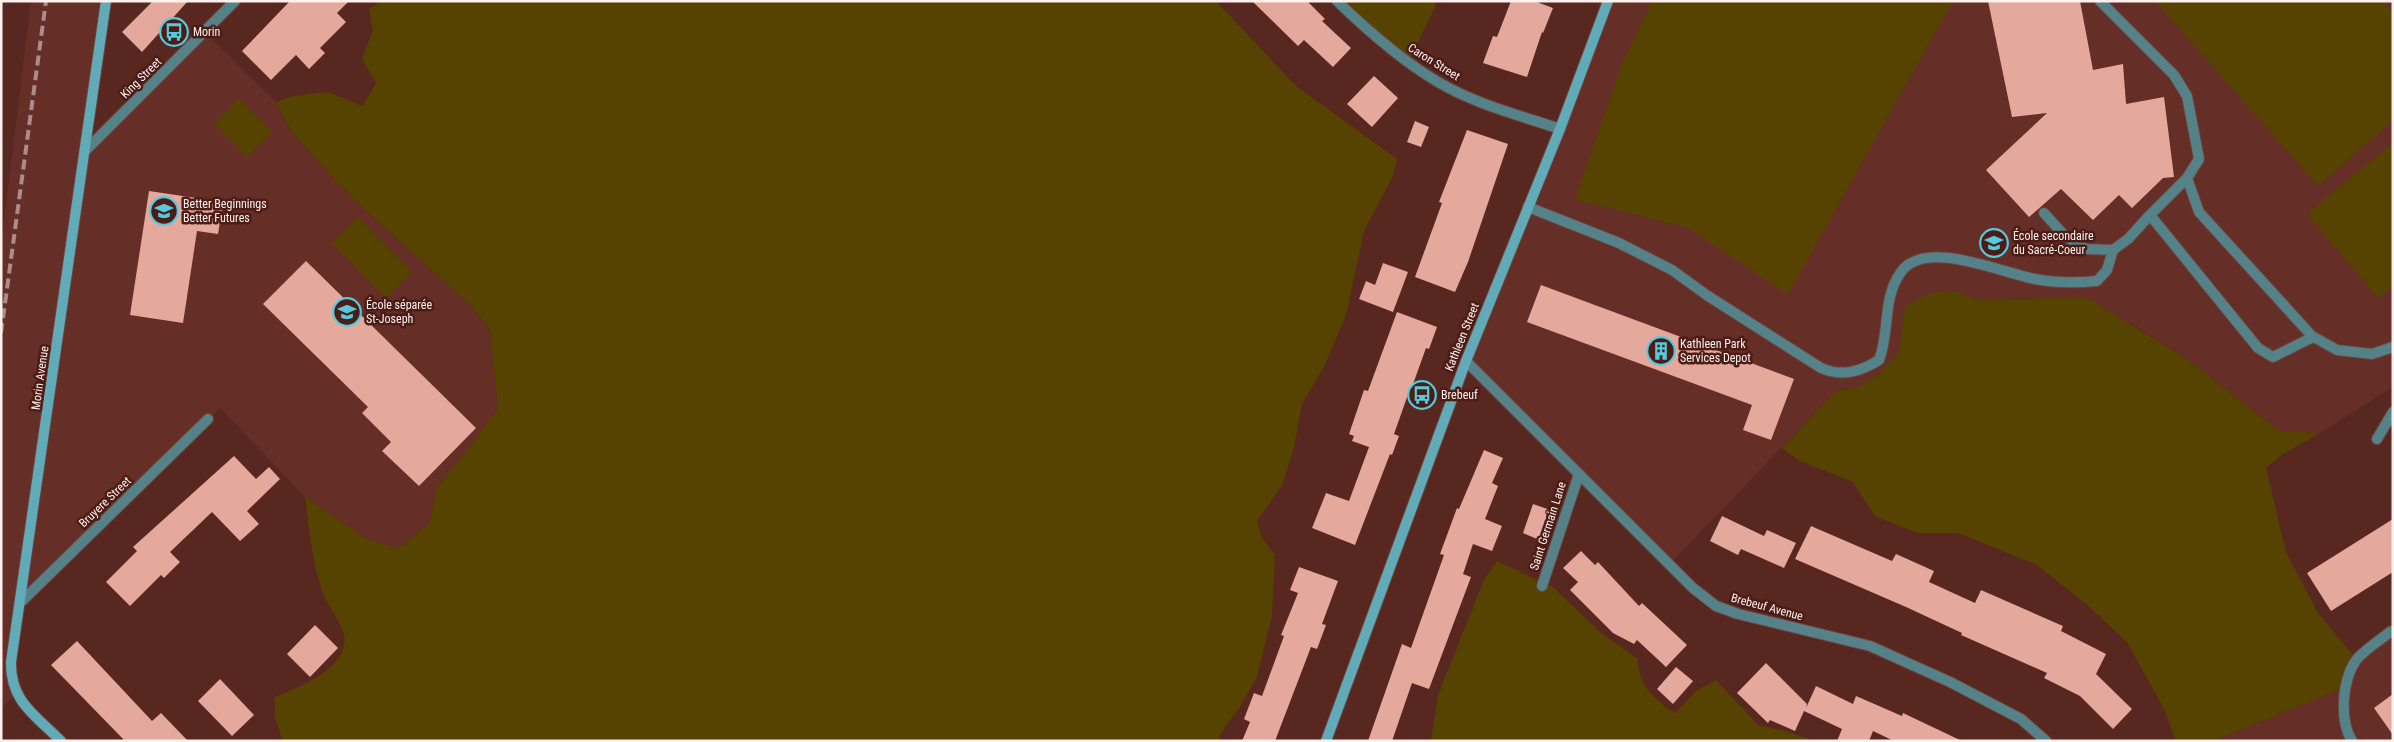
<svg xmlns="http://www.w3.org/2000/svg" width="2394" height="742" font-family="'Roboto Condensed',sans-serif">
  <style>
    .built { fill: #652e26 }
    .green { fill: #564301 }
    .building { fill: #e4a89d }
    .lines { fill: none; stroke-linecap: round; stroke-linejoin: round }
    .lane-casing { stroke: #6e433d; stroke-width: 12 }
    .street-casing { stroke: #6e433d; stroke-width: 12 }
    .secondary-casing { stroke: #6e433d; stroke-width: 12 }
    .lane { stroke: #558189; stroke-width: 10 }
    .street { stroke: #558189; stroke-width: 10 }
    .secondary { stroke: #61aab7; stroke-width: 10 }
    .rail { stroke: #ab8d88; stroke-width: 4; stroke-dasharray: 10 5; stroke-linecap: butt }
    .labels { text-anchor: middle; stroke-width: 5; stroke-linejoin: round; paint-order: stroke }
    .poi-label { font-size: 12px; fill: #fdf0ed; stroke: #4c1c16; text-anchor: start }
    .street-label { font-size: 12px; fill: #fdf0ed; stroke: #4c1c16 }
  </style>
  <rect width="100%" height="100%" fill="#572720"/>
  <path class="built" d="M31,1H108L87,150L205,32L276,102L292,133L353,199L470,305L490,331L498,408L472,444L436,488L430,523L398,548L369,540L305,497L220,408L21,603L13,662L17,693L1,708V244Z
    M1610,1H2393V387L2320,433L2279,431L2186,358L2130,323L2038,298L1976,299L1954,291L1905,307L1899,351L1879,374L1855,388L1836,391L1668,566L1466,363Z
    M2391,634L2393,637V741H2214L2348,686L2358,661Z"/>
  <path class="green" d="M381,1H1216L1296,86L1397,159L1393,176L1364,231L1346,315L1325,365L1302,404L1294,447L1282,486L1257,521L1262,538L1275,555L1272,616L1257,677L1239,708L1219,736L1220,741H283L275,718V697C297,689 350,667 344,636C341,620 327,606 322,591C312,561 309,529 305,497L369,540L398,548L430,523L436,488L472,444L498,408L490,330L470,305L353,199L292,133L276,102L293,96L328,92L363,106L376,83L362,59L373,30L369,9Z
    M1342,1H1433L1436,5L1410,59Z
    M1652,1H1953L1788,294L1689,228L1575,199L1624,59Z
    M2155,1H2383L2393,12V120L2318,186Z
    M239,98L273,132L247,157L214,124Z
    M2393,143V286L2378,298L2307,214Z
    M358,217L412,271L386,298L332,243Z
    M1954,291L1976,299L2087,298L2186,358L2279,431L2320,433L2283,454L2266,468L2286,552L2318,613L2358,661L2348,686L2214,741H2176L2164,709L2127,642L2086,604L2037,565L1958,533H1917L1875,516L1853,482L1798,460L1782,448L1836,391L1855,388L1879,374L1899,351L1905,307C1921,295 1934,292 1954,291Z
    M1497,561L1554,588L1601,633L1638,659C1638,684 1654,700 1675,713L1696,691L1716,680L1758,725L1786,731L1814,741H1431L1438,695L1484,580Z"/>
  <path class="building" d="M153,1H188L142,52L122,32Z
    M290,1H349L337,13L346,22L320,48L325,53L309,69L296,55L271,80L242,51Z
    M1252,1H1307L1325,19L1322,21L1351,48L1333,67L1304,40L1298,46Z
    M1511,1H1534L1553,8L1543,33L1542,32L1527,77L1483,63L1493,36L1497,37Z
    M1988,1H2080L2093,70L2123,64L2126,104L2164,97L2174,177L2163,178L2132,208L2119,195L2093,220L2061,189L2029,217L1986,170L2047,113L2012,117Z
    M1374,76L1398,98L1372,127L1347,104Z
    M1415,121L1429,127L1421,147L1407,142Z
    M1467,130L1508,144L1468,262L1455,292L1415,277L1442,203L1439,202Z
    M149,191L223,202L218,234L197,231L183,323L130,315Z
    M306,261L476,428L419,486L382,451L391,442L362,413L368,407L263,304Z
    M1383,263L1408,272L1393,312L1359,299L1366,281L1375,285Z
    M1541,285L1794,379L1771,440L1743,430L1752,405L1527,322Z
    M1397,312L1437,327L1429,349L1426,348L1412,387L1411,386L1394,434L1399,436L1392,455L1390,454L1355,545L1312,528L1326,493L1349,501L1369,447L1352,441L1354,436L1349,434L1364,390L1368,391Z
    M1484,450L1503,458L1492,483L1498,486L1485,519L1502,526L1492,551L1473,544L1463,574L1471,577L1429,689L1412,683L1392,741H1368L1402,644L1411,648L1444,555L1440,554L1457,508L1459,509Z
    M234,456L256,479L269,467L280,479L247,511L259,524L240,541L212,512L170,552L180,562L164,578L161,575L130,606L106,582L137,551L133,547Z
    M1533,504L1553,511L1542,541L1523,533Z
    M1722,516L1764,536L1767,530L1796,543L1784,568L1741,549L1738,555L1710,541Z
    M2393,519V572L2331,611L2307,573Z
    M1811,526L1892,561L1896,554L1934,571L1929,582L1975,603L1981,590L2063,626L2061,631L2106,654L2096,674L2132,709L2113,729L2080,696L2044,678L2047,673L1961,635L1962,633L1906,607L1795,559Z
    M1581,551L1595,565L1598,562L1639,606L1642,603L1687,645L1666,667L1637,640L1634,644L1613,633L1570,590L1578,582L1563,568Z
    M1299,567L1338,581L1322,624L1326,625L1317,649L1311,647L1275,741H1242L1250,722L1244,719L1254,693L1262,696L1284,636L1281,635L1298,593L1290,590Z
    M315,625L338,648L310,677L287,654Z
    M77,641L152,721L161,713L188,741H125L51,665Z
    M1766,663L1807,704L1806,708L1816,686L1853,704L1856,696L1902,716L1903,713L1962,741H1894L1873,731L1869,741H1837L1842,729L1804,711L1795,731L1770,720L1768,723L1737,693Z
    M1676,667L1693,681L1673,704L1657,689Z
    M220,679L254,715L232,736L198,701Z
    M2393,694V735L2374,708Z"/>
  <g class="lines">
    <defs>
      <path id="lane" d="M2100,1L2174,75L2187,96L2199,159L2187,178L2150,215L2258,348L2273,357L2313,337
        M2187,178L2199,212L2312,336L2337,350L2372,354L2393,347
        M1528,207L1619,243L1672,270L1708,296L1821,368C1842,377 1860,372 1879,360C1890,333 1882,298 1901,272C1925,238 2002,273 2035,279C2056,283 2076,283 2097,281L2107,270L2113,250
        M2044,213L2065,236L2086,249L2113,250L2128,239L2150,215
        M2377,439L2393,412
        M1542,586L1579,474
        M2352,741C2339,720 2342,679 2357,659C2366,649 2380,640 2390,632"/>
      <path id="street" d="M1337,1C1368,31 1402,61 1438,82C1475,104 1519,115 1560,129
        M85,151L235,1
        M1466,361L1693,588L1716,606L1738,614L1870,646L1950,682L2021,719L2046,741
        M20,603L208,419
        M2390,632L2393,631"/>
      <path id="secondary" d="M61,741C35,715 10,701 11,662L106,1
        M1326,741L1466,361L1560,129L1608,1"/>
    </defs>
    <use href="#lane" class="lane-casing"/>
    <use href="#street" class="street-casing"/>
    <use href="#secondary" class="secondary-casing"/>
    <use href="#lane" class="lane"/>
    <use href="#street" class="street"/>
    <use href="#secondary" class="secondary"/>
    <path class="rail" d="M1,333L46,1"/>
  </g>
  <defs>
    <symbol id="bus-ring" viewBox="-11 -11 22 22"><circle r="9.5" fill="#4c1c16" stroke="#54cadd" stroke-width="1.5"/><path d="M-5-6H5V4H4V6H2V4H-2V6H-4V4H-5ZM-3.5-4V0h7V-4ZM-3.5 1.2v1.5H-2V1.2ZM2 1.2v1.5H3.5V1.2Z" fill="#54cadd"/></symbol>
    <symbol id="school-ring" viewBox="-11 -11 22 22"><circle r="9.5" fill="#4c1c16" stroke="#54cadd" stroke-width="1.5"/><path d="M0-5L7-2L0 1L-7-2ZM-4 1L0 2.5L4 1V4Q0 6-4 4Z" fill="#54cadd"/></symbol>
    <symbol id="building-ring" viewBox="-11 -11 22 22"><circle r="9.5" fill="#4c1c16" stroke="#54cadd" stroke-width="1.5"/><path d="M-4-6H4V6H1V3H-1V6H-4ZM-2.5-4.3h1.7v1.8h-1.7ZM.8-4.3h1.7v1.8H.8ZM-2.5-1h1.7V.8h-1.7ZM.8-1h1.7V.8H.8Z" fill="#54cadd"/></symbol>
  </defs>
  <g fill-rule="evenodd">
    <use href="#bus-ring" x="158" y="16" width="32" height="32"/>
    <use href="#school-ring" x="148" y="195" width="32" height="32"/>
    <use href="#school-ring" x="1978" y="227" width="32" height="32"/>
    <use href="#school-ring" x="331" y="296" width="32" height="32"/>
    <use href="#building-ring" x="1645" y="335" width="32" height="32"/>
    <use href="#bus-ring" x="1406" y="379" width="32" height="32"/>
  </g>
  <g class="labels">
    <g class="poi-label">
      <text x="193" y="36">Morin</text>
      <text x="183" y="208">Better Beginnings<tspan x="183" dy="14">Better Futures</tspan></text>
      <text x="2013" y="240">École secondaire<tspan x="2013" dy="14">du Sacré-Coeur</tspan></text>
      <text x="366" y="309">École séparée<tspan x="366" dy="14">St-Joseph</tspan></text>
      <text x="1680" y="348">Kathleen Park<tspan x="1680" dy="14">Services Depot</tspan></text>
      <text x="1441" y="399">Brebeuf</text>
    </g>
    <g class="street-label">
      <text transform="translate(1434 62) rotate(32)" y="4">Caron Street</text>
      <text transform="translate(141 78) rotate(-45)" y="4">King Street</text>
      <text transform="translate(1462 337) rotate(-68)" y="4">Kathleen Street</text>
      <text transform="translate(40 378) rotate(-82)" y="4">Morin Avenue</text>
      <text transform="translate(105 502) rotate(-44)" y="4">Bruyere Street</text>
      <text transform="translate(1548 526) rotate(-72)" y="4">Saint Germain Lane</text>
      <text transform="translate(1767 607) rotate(15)" y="4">Brebeuf Avenue</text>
    </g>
  </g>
  <rect width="2394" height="742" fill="none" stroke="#fdf0ed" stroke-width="5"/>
</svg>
